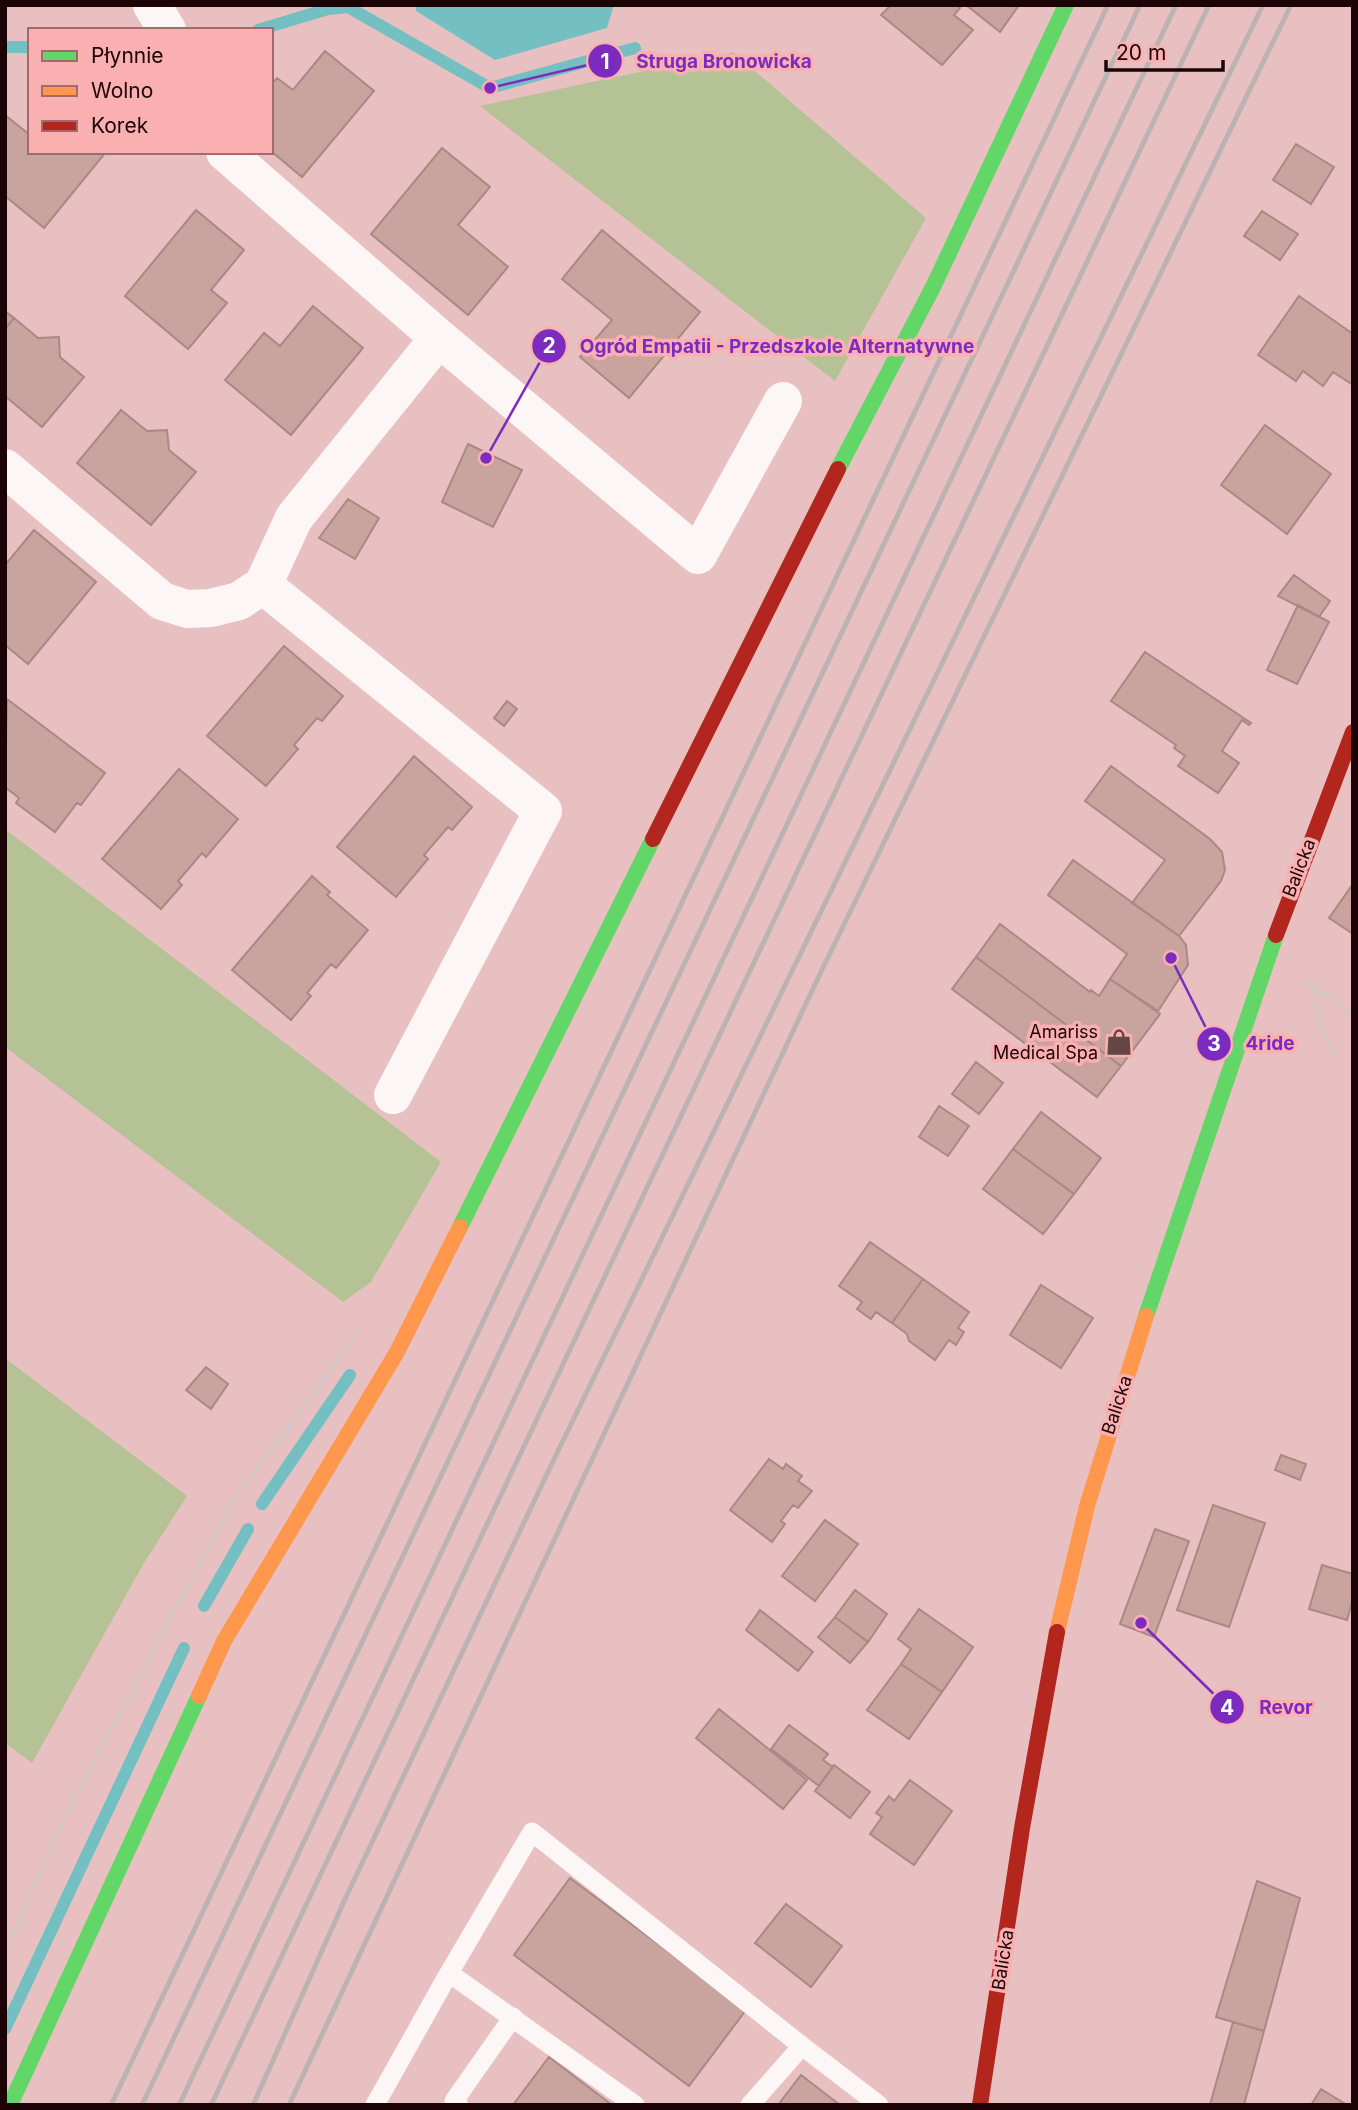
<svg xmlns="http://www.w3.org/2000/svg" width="1358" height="2110" font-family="Inter,sans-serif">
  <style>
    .green { fill: #b5c296 }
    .water { fill: #73bfc1 }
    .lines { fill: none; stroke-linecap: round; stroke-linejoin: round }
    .stream { stroke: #73bfc1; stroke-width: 12 }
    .building { fill: #c9a39e; stroke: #a88986; stroke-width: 2 }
    .path { stroke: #d3c7c7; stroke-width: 4.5; stroke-dasharray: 7 3.5; stroke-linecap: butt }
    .lane { stroke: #fcf6f6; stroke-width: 19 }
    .street { stroke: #fcf6f6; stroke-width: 38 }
    .fast { stroke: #63d668; stroke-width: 16 }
    .slow { stroke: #ff974d; stroke-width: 16 }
    .jam { stroke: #b3261e; stroke-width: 16 }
    .rail { stroke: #bcb2b2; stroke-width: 5 }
    .labels { text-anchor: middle; stroke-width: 7; stroke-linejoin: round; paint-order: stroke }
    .street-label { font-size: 18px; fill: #1c0406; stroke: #faafb1 }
    .poi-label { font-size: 18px; fill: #1c0406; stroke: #faafb1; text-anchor: end }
    .leader { fill: none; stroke: #7b2cbf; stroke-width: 2.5 }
    .callout-dot { fill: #7b2cbf; stroke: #faafb1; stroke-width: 2.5 }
    .mark-label { font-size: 21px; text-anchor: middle; font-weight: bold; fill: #fff }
    .callout-label { font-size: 19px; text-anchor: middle; font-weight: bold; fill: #7b2cbf; stroke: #faafb1; stroke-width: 7; stroke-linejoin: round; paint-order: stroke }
  </style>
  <rect width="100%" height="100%" fill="#e9c0c1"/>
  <path class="green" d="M733,52L926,218L835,381L480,106Z
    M5,829L441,1162L371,1282L343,1302L5,1047Z
    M5,1358L187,1496L144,1563L32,1763L5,1743Z"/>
  <path class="water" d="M416,5H614L607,28L495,60L416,11Z"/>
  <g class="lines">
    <path class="stream" d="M258,30L328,9L348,7L490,88L635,48
      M5,47H30
      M262,1504L350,1375
      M204,1606L248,1529
      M5,2029L184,1648"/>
  </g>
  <path class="building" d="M891,5H956L960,8L954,15L973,30L942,65L881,15Z
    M966,5H1019L1000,32Z
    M325,51L374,91L302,177L271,151V85L277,78L293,90Z
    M5,115L30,135V152H106L44,228L5,196Z
    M1296,144L1334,167L1311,204L1273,180Z
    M442,148L490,187L458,225L508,267L468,315L371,234Z
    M196,210L244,250L211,290L227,303L188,349L125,296Z
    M1262,211L1298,234L1280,260L1244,236Z
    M602,230L700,312L629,398L580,357L612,320L562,279Z
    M1299,296L1353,334V385L1333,372L1323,386L1303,371L1296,381L1258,355Z
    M313,306L363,348L291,435L225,380L264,333L280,346Z
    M5,311L14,318L5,329Z
    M14,318L38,338L59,337L60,357L84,377L42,427L5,396V329Z
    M121,410L147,431L167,430L169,450L196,472L151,525L77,463Z
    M1265,425L1331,474L1287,534L1221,485Z
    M468,444L522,470L493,527L442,502Z
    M348,499L379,518L355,559L319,538Z
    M34,530L96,582L28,664L5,645V565Z
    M1294,575L1330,601L1319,617L1278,596Z
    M1298,605L1329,622L1297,684L1267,670Z
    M284,646L343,696L322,721L317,718L294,745L298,749L266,786L207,736Z
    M1145,652L1251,723L1249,725L1242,720L1222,751L1239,763L1218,793L1178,766L1185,756L1174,748L1176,745L1111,701Z
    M7,699L105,773L81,805L77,803L55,832L16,803L19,798L5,787Z
    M507,701L517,709L504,726L494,718Z
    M414,756L472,807L452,830L448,827L424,855L428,859L396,897L337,847Z
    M1111,766L1210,839L1222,852L1225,870L1221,881L1179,936L1132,903L1165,860L1085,801Z
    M179,769L238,819L206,857L202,853L178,881L182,885L161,909L102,859Z
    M1073,860L1179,936L1186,945L1188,965L1158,1011L1110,979L1127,954L1048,895Z
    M312,876L330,892L327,895L368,930L336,968L331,964L307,993L311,996L291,1020L232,970Z
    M1353,884V934L1329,918Z
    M1000,924L1090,992L1091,990L1099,996L1110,979L1160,1014L1121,1066L976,957Z
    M976,957L1121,1066L1097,1097L952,989Z
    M976,1062L1003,1083L979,1114L952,1094Z
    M939,1106L969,1126L948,1156L919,1137Z
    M1041,1112L1101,1158L1074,1194L1013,1149Z
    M1013,1149L1074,1194L1043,1234L983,1189Z
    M870,1242L923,1279L892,1323L876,1312L871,1319L857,1309L862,1302L839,1286Z
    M923,1279L969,1312L958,1328L964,1332L956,1345L949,1340L935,1360L909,1341L907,1334L892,1323Z
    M1041,1285L1093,1318L1061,1368L1010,1335Z
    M206,1367L228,1384L211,1409L186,1390Z
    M1281,1455L1306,1464L1300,1480L1275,1470Z
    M769,1459L783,1469L786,1464L802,1476L798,1481L812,1491L798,1508L793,1505L781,1521L785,1524L772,1542L730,1510Z
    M1213,1505L1265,1523L1229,1627L1177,1610Z
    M825,1520L858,1544L815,1601L782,1576Z
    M1155,1529L1189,1541L1154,1637L1120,1624Z
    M1322,1565L1353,1574V1598L1347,1620L1309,1609Z
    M855,1590L887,1614L868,1642L835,1617Z
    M919,1609L973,1647L942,1692L901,1664L911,1649L898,1639Z
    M760,1610L813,1652L798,1671L746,1630Z
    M835,1617L868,1642L850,1663L818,1637Z
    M901,1664L942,1692L909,1739L867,1710Z
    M719,1709L807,1780L783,1809L696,1738Z
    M789,1725L828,1754L823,1760L833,1767L819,1786L771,1749Z
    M834,1765L870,1792L850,1818L815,1791Z
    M910,1780L952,1811L914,1865L870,1834L882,1817L876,1813L889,1796L894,1801Z
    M570,1878L746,2010L689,2086L514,1955Z
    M1257,1881L1300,1898L1264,2031L1216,2017Z
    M786,1904L842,1946L811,1987L755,1943Z
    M1233,2022L1264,2031L1244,2105H1210Z
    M549,2057L612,2105H513Z
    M801,2075L840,2105H778Z
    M1321,2089L1347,2105H1311Z"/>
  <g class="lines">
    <path class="path" d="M1302,979L1353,1012
      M1316,989V1012L1335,1057
      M5,1955L61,1824L231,1504L359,1331"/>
    <path class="lane" d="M449,1973L532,1832L802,2046
      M375,2105L449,1973L635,2105
      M459,2105L454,2101L513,2017
      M750,2105L802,2046L879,2105"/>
    <path class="street" d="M152,5L167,30
      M225,152L439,338L698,555L783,401
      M5,468L162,601L187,609L211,608L239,601L263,585L294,518L439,338
      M263,585L543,811L393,1095"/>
    <path class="fast" d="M838,469L933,287L1066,5
      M460,1227L653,839
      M1146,1316L1276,935
      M10,2105L199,1696"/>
    <path class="slow" d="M1057,1632L1087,1506L1146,1316
      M199,1696L224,1641L397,1352L460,1227"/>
    <path class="jam" d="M653,839L838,469
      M1276,935L1353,732
      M980,2105L1022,1828L1057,1632"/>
    <path class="rail" d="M111,2105L1108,5
      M142,2105L1140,5
      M179,2105L1176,5
      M211,2105L1209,5
      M253,2105L346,1897L557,1453L1263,5
      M289,2105L818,978L1291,5"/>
  </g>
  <defs>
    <symbol id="shop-bare" viewBox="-9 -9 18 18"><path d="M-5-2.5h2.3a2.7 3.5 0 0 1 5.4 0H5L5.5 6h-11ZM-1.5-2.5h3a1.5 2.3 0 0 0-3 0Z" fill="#644647" stroke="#faafb1" stroke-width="2.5" paint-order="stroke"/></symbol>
  </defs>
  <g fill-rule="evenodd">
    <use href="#shop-bare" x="1100" y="1023" width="38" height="38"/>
  </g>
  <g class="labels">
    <g class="street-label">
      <text transform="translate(1299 868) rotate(-69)" y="6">Balicka</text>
      <text transform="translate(1117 1405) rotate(-72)" y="6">Balicka</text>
      <text transform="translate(1003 1960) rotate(-81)" y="6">Balicka</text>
    </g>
    <g class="poi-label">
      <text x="1098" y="1038">Amariss<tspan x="1098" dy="21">Medical Spa</tspan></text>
    </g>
  </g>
  <path class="leader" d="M490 88L605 61M486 458L549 346M1171 958L1214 1044M1141 1623L1227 1707"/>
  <g class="callout-dot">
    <circle cx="490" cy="88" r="7"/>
    <circle cx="486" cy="458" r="7"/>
    <circle cx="1171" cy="958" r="7"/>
    <circle cx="1141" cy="1623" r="7"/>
    <circle cx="605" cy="61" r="18"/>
    <circle cx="549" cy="346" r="18"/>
    <circle cx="1214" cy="1044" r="18"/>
    <circle cx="1227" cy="1707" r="18"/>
  </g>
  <g class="mark-label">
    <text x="605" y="69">1</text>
    <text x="549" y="353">2</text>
    <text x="1214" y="1051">3</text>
    <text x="1227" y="1715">4</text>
  </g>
  <g class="callout-label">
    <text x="724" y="68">Struga Bronowicka</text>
    <text x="777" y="353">Ogród Empatii - Przedszkole Alternatywne</text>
    <text x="1270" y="1050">4ride</text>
    <text x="1286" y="1714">Revor</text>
  </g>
  <rect width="1358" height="2110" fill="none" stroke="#1c0406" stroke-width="14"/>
  <rect x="28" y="28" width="245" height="126" fill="#faafb1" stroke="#a16b6d" stroke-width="2"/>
  <rect x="42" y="51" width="35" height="10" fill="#63d668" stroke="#a16b6d" stroke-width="2"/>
  <text x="91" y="63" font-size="21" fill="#1c0406">Płynnie</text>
  <rect x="42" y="86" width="35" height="10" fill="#ff974d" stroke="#a16b6d" stroke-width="2"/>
  <text x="91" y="98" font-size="21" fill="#1c0406">Wolno</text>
  <rect x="42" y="121" width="35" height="10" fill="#b3261e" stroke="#a16b6d" stroke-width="2"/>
  <text x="91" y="133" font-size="21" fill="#1c0406">Korek</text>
  <path d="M1106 60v10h117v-10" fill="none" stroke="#1c0406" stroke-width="3.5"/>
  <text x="1116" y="60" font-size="21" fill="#1c0406" stroke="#faafb1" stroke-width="5" paint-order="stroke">20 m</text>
</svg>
